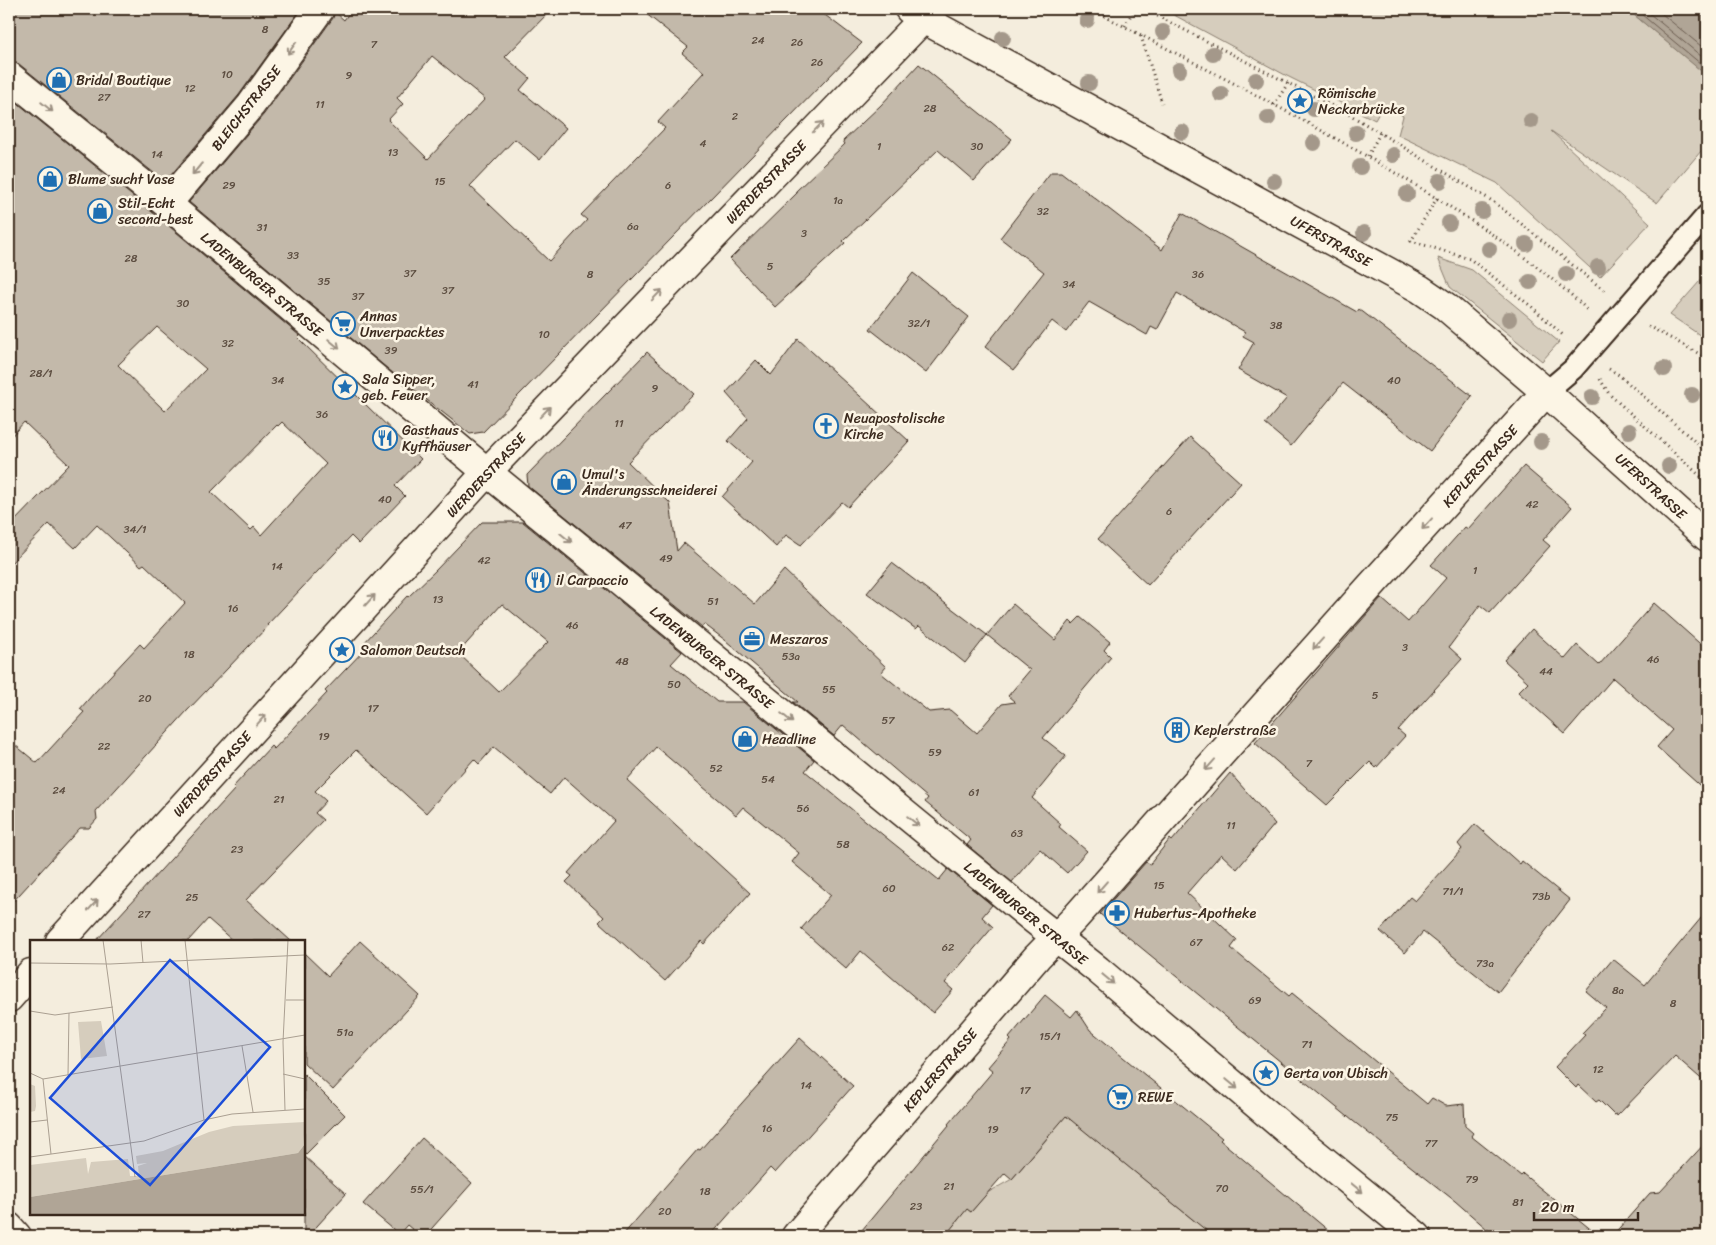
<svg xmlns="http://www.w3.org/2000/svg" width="1716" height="1245" font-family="Sriracha,sans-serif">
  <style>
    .green { fill: #d6cdbd; stroke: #887c6e }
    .water { fill: #b0a596; stroke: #817466 }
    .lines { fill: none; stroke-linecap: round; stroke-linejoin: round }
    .shore { stroke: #6a5b4e; stroke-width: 1 }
    .building { fill: #c3b9aa; stroke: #3b2a1e; fill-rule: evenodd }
    .lane-casing { stroke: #3b2a1e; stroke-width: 24 }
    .street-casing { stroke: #3b2a1e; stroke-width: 31 }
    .secondary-casing { stroke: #3b2a1e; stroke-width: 31 }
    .path { stroke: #3b2a1e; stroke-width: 3; stroke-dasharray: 1 4; stroke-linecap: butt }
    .lane { stroke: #fcf5e5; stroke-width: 20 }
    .street { stroke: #fcf5e5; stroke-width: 28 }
    .secondary { stroke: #fcf5e5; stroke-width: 28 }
    .tree { fill: #a4988a }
    .oneway { stroke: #9c9082 }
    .labels { text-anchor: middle; stroke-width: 5; stroke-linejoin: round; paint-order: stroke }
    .number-label { font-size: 11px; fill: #5d4e41 }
    .poi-label { font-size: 14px; fill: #3b2a1e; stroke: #fcf5e5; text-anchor: start }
    .street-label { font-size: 14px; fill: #3b2a1e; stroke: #fcf5e5 }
    .inset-road { fill: none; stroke: #aa9f91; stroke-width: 1 }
    .view { fill: #1d4ed8; fill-opacity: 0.15; stroke: #1d4ed8; stroke-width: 2.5 }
    .inset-edge { fill: none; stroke: #3b2a1e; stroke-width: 2.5 }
  </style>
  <rect width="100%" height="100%" fill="#f4eddd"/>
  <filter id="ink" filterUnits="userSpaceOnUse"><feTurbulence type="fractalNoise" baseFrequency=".02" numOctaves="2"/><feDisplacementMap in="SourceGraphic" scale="10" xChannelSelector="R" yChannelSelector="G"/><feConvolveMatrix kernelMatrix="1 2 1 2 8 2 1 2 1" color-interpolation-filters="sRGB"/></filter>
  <g filter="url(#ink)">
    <path class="green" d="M1163,9H1627L1707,75V144L1657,203L1551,131L1650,223L1600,277L1497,183L1398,135L1403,116L1384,104L1375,120L1287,76Z
      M1438,258L1472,270L1559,342L1542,361L1450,287Z
      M1707,273V340L1670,315Z
      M1071,1099L1101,1144L1196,1222L1199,1220L1218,1236H937L947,1224L952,1227L959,1219L955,1216L963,1206L971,1212L987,1193L1012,1179L1045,1141Z"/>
    <path class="water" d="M1627,9H1707V75L1700,70Z"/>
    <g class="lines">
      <path class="shore" d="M1635,9L1707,69
        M1644,9L1707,61
        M1656,9L1707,51"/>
    </g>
    <path class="building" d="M9,9H301L239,95L165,182L19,64L9,61Z
      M352,9H552L505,57L530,78L520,90L566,128L540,160L515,139L470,186L549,261L587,220L581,215L665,128L658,122L704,72L682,53L688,47L640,9H817L862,43L483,432L470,434L389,370L189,202L264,114L333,18L335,12L344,20ZM432,56L485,99L428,159L388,120L403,104L397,98Z
      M919,64L1012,139L974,181L938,150L843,241L845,243L775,307L730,259L797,193L796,191L845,144L843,141L881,105Z
      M9,96L157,216L300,336L298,338L421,459L395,486L405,496L359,544L351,536L267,625L268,626L187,711L96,811L97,819L89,828H80L9,906V740L37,763L84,712L80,709L94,693L140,644L144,648L185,603L144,564L141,566L97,525L75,548L49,524L9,565V527L69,465L24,422L9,439ZM157,327L206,369L165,411L118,365ZM282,422L326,464L261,535L254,527L251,530L211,492L277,425L278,426Z
      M1051,172H1061L1162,250L1182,213L1357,312L1359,309L1472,396L1430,451L1343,383L1291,446L1265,424L1287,398L1238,370L1254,342L1243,336L1245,332L1177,293L1157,330L1151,327L1147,335L1089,302L1066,332L1052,321L1014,370L985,347L1044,272L1000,238Z
      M913,273L969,317L926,373L870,329Z
      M798,339L909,441L848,507L842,502L801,545L786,535L776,547L722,497L752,462L728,441L748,418L726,393L756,360L771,375Z
      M647,352L694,394L628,462L670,503L677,551L684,543L755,604L784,570L886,667L881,673L929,712L950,710L977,733L1002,704L1015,702L1008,696L1030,670L987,635L1013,604L1055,640L1070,621L1073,624L1080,617L1110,642L1104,650L1111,657L1043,738L1066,756L1032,798L1061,824L1059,827L1087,851L1067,873L1040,849L1012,882L967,845L971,840L925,802L928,798L843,725L834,736L793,702H798L725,640L704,624L702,627L528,486L527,475Z
      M1190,437L1241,483L1148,585L1098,539Z
      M1524,466L1572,507L1543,540L1550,546L1490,613L1480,605L1449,647L1462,659L1398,730L1405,736L1376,768L1370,762L1327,805L1255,743L1381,598L1408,622L1446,578L1431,565L1465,527L1468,529Z
      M482,522H523L682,652L671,664L717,702H743L814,760L805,771L888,839L939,880L948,869L992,905L982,917L993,927L945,983L953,990L933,1013L861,951L846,969L801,929L831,895L792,862L799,853L743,807L736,815L656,747L627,780L750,893L704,944L701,941L665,981L599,922L604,917L566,882L572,876L568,873L614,821L564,777L550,794L494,747L479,764L474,759L426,813L356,750L315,791L326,801L315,813L323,820L246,900L291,941H233L208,919L188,941H96L235,789L233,787L271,746L274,749L327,693L325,691L367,647L363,644L407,596L408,597L436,570ZM502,604L548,642L499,692L458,653Z
      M892,563L987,635L965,663L919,626L916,629L867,593Z
      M1654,603L1707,650V792L1657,747L1672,730L1613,678L1565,734L1518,692L1528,682L1504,660L1532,629L1565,659L1577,645L1599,665Z
      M1230,773L1275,824L1237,869L1221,854L1187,893L1237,940L1231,948L1289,996L1292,993L1427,1104L1432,1098L1446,1106L1464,1104L1465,1126L1473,1133L1471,1136L1521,1176L1523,1174L1599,1236H1495L1455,1201L1353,1121L1100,914L1146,862L1150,864L1170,839L1172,841Z
      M1475,824L1520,864L1522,861L1570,900L1498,992L1423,932L1405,953L1380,931L1410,897L1415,901L1462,849L1458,844Z
      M1707,911V1084L1675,1056L1617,1116L1616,1114L1614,1115L1599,1100L1596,1102L1578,1085L1576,1088L1555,1067L1585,1035L1582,1033L1606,1008L1586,991L1613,959L1645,985Z
      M360,941L420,996L333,1090L304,1063V953L328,976Z
      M1045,995L1071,1017L1077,1010L1090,1030L1222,1138L1220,1140L1335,1236H1213L1066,1116L1012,1179L1005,1173L971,1212L967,1209L945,1236H857L949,1125L948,1124L993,1071L988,1067L1011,1040L1009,1038Z
      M800,1038L853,1086L775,1173L770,1168L710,1236H622L698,1149L700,1150Z
      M304,1074L345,1115L304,1156L346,1194L308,1236H304Z
      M422,1138L472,1183L425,1236H420L407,1225L399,1234L363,1204Z
      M1707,1141V1236H1612L1650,1193L1660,1192Z"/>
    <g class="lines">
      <defs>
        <path id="lane" d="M1546,392L1573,369L1707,215"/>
        <path id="street" d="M9,76L167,204L487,472L1032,918L1098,970L1289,1132L1417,1236
          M167,204L251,105L320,9
          M60,941L487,472L923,19
          M9,998L31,973
          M9,1227L17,1236
          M796,1236L1037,957L1074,919L1367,590L1546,392"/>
        <path id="secondary" d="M909,9L923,19L1420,289L1445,306L1546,392L1707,537"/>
      </defs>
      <use href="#lane" class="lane-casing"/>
      <use href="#street" class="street-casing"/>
      <use href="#secondary" class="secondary-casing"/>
      <path class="path" d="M1091,9C1215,74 1341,136 1458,212C1491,233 1523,255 1553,280C1565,290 1577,299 1587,310
        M1144,9L1352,116L1494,202L1605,291
        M1125,26L1134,9
        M1141,36L1162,103
        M1274,105L1288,83
        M1368,156L1380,133
        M1437,198L1411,241L1470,259L1532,307L1565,337
        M1648,326L1707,358
        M1609,369L1619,375L1707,452
        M1600,379L1609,394L1707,482"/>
      <use href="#lane" class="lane"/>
      <use href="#street" class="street"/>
      <use href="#secondary" class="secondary"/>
    </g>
    <g class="tree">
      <circle cx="1087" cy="20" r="8"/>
      <circle cx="1163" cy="32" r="8"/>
      <circle cx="1003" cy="38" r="8"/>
      <circle cx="1213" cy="54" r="8"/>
      <circle cx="1179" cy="70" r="8"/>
      <circle cx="1256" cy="80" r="8"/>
      <circle cx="1089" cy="83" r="8"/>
      <circle cx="1221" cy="94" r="8"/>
      <circle cx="1314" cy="109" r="8"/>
      <circle cx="1268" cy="118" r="8"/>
      <circle cx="1531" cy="121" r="8"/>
      <circle cx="1182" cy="132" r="8"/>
      <circle cx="1356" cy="133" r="8"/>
      <circle cx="1314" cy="143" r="8"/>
      <circle cx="1393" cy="155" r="8"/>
      <circle cx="1360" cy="167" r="8"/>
      <circle cx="1274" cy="181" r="8"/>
      <circle cx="1440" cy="181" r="8"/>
      <circle cx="1407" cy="194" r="8"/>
      <circle cx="1482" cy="211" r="8"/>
      <circle cx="1449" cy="223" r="8"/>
      <circle cx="1364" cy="233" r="8"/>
      <circle cx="1526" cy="244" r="8"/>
      <circle cx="1489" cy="249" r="8"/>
      <circle cx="1598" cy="267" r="8"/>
      <circle cx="1566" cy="274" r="8"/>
      <circle cx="1530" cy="282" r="8"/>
      <circle cx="1509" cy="319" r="8"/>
      <circle cx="1664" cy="369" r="8"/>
      <circle cx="1692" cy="395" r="8"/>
      <circle cx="1592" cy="397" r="8"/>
      <circle cx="1629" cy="431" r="8"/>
      <circle cx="1541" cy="442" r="8"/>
      <circle cx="1669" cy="466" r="8"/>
    </g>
    <defs><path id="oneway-shaft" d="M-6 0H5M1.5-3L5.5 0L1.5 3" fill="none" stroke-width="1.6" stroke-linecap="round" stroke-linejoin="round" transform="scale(1.25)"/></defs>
    <g class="oneway">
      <use href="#oneway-shaft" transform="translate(292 48) rotate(125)"/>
      <use href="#oneway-shaft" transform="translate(47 107) rotate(39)"/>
      <use href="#oneway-shaft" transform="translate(818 127) rotate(-46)"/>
      <use href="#oneway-shaft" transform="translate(197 169) rotate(130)"/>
      <use href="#oneway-shaft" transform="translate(657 295) rotate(-46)"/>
      <use href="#oneway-shaft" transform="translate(334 344) rotate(40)"/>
      <use href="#oneway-shaft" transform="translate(545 412) rotate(-46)"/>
      <use href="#oneway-shaft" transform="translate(1427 524) rotate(132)"/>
      <use href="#oneway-shaft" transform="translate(566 538) rotate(39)"/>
      <use href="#oneway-shaft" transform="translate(370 600) rotate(-48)"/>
      <use href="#oneway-shaft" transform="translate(1318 644) rotate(132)"/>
      <use href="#oneway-shaft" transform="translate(787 718) rotate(39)"/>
      <use href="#oneway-shaft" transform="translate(261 720) rotate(-48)"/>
      <use href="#oneway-shaft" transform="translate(1210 765) rotate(132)"/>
      <use href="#oneway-shaft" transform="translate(913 821) rotate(39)"/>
      <use href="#oneway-shaft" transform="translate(1102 887) rotate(131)"/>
      <use href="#oneway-shaft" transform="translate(93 905) rotate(-48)"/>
      <use href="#oneway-shaft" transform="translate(1108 979) rotate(40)"/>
      <use href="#oneway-shaft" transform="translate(1232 1084) rotate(40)"/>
      <use href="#oneway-shaft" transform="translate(1357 1188) rotate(39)"/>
    </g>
  </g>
  <defs>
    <symbol id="shop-ring" viewBox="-11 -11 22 22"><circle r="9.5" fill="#fcf5e5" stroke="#1f6fb2" stroke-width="1.5"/><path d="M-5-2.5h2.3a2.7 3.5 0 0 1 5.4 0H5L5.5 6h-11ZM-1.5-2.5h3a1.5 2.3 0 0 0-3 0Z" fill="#1f6fb2"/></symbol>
    <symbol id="sight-ring" viewBox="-11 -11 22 22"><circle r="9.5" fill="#fcf5e5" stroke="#1f6fb2" stroke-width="1.5"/><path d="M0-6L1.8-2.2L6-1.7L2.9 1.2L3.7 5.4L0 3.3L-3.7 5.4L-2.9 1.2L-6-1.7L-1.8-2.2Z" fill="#1f6fb2"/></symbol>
    <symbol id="supermarket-ring" viewBox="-11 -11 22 22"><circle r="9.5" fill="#fcf5e5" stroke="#1f6fb2" stroke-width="1.5"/><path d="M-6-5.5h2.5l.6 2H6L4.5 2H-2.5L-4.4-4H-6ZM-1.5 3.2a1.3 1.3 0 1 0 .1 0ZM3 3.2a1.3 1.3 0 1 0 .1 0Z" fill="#1f6fb2"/></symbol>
    <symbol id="church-ring" viewBox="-11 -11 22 22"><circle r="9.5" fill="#fcf5e5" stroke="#1f6fb2" stroke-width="1.5"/><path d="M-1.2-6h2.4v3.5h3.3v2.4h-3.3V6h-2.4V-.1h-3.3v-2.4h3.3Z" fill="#1f6fb2"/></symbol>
    <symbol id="restaurant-ring" viewBox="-11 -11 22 22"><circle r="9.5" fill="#fcf5e5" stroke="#1f6fb2" stroke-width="1.5"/><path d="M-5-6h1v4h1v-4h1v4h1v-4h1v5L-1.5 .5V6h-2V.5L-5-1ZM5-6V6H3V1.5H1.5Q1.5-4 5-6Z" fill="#1f6fb2"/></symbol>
    <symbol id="office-ring" viewBox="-11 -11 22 22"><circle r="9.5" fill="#fcf5e5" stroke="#1f6fb2" stroke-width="1.5"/><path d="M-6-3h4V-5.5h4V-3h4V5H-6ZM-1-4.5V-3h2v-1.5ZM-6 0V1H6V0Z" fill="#1f6fb2"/></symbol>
    <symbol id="building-ring" viewBox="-11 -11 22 22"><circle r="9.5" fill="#fcf5e5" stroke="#1f6fb2" stroke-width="1.5"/><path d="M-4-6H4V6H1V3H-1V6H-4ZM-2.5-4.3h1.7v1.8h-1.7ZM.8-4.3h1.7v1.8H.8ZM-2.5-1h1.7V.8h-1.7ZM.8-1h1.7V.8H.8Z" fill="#1f6fb2"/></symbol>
    <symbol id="pharmacy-ring" viewBox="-11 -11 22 22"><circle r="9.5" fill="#fcf5e5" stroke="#1f6fb2" stroke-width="1.5"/><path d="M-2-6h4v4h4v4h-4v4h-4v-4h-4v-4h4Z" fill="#1f6fb2"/></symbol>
  </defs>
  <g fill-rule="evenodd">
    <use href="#shop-ring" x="45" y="66" width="28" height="28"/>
    <use href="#sight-ring" x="1286" y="87" width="28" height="28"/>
    <use href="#shop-ring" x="36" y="165" width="28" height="28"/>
    <use href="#shop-ring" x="86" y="197" width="28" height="28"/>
    <use href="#supermarket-ring" x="329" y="310" width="28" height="28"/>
    <use href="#sight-ring" x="331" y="373" width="28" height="28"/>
    <use href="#church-ring" x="812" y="412" width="28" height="28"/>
    <use href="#restaurant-ring" x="371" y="424" width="28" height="28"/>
    <use href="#shop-ring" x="550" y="468" width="28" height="28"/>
    <use href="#restaurant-ring" x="524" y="566" width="28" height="28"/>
    <use href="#office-ring" x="738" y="625" width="28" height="28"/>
    <use href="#sight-ring" x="328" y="636" width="28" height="28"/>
    <use href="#building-ring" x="1163" y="716" width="28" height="28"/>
    <use href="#shop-ring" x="731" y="725" width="28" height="28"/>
    <use href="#pharmacy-ring" x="1103" y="899" width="28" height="28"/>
    <use href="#sight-ring" x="1252" y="1059" width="28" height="28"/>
    <use href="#supermarket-ring" x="1106" y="1083" width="28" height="28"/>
  </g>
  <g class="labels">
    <g class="number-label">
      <text x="265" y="33">8</text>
      <text x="758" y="44">24</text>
      <text x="797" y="46">26</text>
      <text x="374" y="48">7</text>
      <text x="817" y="66">26</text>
      <text x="227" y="78">10</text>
      <text x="349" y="79">9</text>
      <text x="190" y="92">12</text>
      <text x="104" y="101">27</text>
      <text x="320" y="108">11</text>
      <text x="930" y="112">28</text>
      <text x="735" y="120">2</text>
      <text x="703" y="147">4</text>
      <text x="879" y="150">1</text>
      <text x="977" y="150">30</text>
      <text x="393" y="156">13</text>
      <text x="157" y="158">14</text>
      <text x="440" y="185">15</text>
      <text x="229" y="189">29</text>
      <text x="668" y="189">6</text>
      <text x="838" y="204">1a</text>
      <text x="1043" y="215">32</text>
      <text x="633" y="230">6a</text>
      <text x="262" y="231">31</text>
      <text x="804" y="237">3</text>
      <text x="293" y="259">33</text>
      <text x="131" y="262">28</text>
      <text x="770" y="270">5</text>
      <text x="410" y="277">37</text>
      <text x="590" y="278">8</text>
      <text x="1198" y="278">36</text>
      <text x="324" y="285">35</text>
      <text x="1069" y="288">34</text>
      <text x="448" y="294">37</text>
      <text x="358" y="300">37</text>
      <text x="183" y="307">30</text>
      <text x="919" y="327">32/1</text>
      <text x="1276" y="329">38</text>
      <text x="544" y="338">10</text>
      <text x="228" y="347">32</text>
      <text x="391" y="354">39</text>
      <text x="41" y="377">28/1</text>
      <text x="278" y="384">34</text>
      <text x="1394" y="384">40</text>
      <text x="473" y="388">41</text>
      <text x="655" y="392">9</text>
      <text x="322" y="418">36</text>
      <text x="619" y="427">11</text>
      <text x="385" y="503">40</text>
      <text x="1532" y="508">42</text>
      <text x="1169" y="515">6</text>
      <text x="625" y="529">47</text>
      <text x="135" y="533">34/1</text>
      <text x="666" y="562">49</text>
      <text x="484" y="564">42</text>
      <text x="277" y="570">14</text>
      <text x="1475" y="574">1</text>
      <text x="438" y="603">13</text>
      <text x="713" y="605">51</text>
      <text x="233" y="612">16</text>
      <text x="572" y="629">46</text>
      <text x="1405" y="651">3</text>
      <text x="189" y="658">18</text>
      <text x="791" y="660">53a</text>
      <text x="1653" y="663">46</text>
      <text x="622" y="665">48</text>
      <text x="1546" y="675">44</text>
      <text x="674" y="688">50</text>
      <text x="829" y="693">55</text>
      <text x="1375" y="699">5</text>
      <text x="145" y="702">20</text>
      <text x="373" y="712">17</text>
      <text x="888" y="724">57</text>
      <text x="324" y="740">19</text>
      <text x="104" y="750">22</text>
      <text x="935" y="756">59</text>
      <text x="1309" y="767">7</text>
      <text x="716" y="772">52</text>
      <text x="768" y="783">54</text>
      <text x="59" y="794">24</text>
      <text x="974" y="796">61</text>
      <text x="279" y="803">21</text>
      <text x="803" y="812">56</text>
      <text x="1231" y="829">11</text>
      <text x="1017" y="837">63</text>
      <text x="843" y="848">58</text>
      <text x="237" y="853">23</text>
      <text x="1159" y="889">15</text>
      <text x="889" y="892">60</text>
      <text x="1453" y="895">71/1</text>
      <text x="1541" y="900">73b</text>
      <text x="192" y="901">25</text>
      <text x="144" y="918">27</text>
      <text x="1196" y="946">67</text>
      <text x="948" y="951">62</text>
      <text x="1485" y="967">73a</text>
      <text x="1618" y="994">8a</text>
      <text x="1255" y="1004">69</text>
      <text x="1673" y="1007">8</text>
      <text x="345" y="1036">51a</text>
      <text x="1050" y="1040">15/1</text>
      <text x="1307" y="1048">71</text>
      <text x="1598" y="1073">12</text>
      <text x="806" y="1089">14</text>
      <text x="1025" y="1094">17</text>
      <text x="1392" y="1121">75</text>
      <text x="767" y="1132">16</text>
      <text x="993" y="1133">19</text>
      <text x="1431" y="1147">77</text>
      <text x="1472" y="1183">79</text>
      <text x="949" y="1190">21</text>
      <text x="1222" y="1192">70</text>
      <text x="422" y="1193">55/1</text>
      <text x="705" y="1195">18</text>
      <text x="1518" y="1206">81</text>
      <text x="916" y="1210">23</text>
      <text x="665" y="1215">20</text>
    </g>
    <g class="poi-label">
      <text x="76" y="85">Bridal Boutique</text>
      <text x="1318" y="98">Römische<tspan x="1318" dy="16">Neckarbrücke</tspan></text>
      <text x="68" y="184">Blume sucht Vase</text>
      <text x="118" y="208">Stil-Echt<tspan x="118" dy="16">second-best</tspan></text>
      <text x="360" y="321">Annas<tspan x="360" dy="16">Unverpacktes</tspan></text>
      <text x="362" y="384">Sala Sipper,<tspan x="362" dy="16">geb. Feuer</tspan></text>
      <text x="844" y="423">Neuapostolische<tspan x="844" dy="16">Kirche</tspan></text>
      <text x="402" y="435">Gasthaus<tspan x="402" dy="16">Kyffhäuser</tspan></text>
      <text x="582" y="479">Umul's<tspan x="582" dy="16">Änderungsschneiderei</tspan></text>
      <text x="556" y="585">il Carpaccio</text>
      <text x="770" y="644">Meszaros</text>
      <text x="360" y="655">Salomon Deutsch</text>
      <text x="1194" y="735">Keplerstraße</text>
      <text x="762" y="744">Headline</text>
      <text x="1134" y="918">Hubertus-Apotheke</text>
      <text x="1284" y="1078">Gerta von Ubisch</text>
      <text x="1138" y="1102">REWE</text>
    </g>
    <g class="street-label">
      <text transform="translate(246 108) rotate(-52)" y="5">BLEICHSTRASSE</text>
      <text transform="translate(766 182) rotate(-46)" y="5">WERDERSTRASSE</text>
      <text transform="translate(1331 241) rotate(29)" y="5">UFERSTRASSE</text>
      <text transform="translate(262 284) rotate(40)" y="5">LADENBURGER STRASSE</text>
      <text transform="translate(1480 466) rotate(-48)" y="5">KEPLERSTRASSE</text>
      <text transform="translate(486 475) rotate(-47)" y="5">WERDERSTRASSE</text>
      <text transform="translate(1651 486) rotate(42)" y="5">UFERSTRASSE</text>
      <text transform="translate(712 657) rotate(39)" y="5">LADENBURGER STRASSE</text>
      <text transform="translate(212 774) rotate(-48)" y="5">WERDERSTRASSE</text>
      <text transform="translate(1026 913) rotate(39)" y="5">LADENBURGER STRASSE</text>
      <text transform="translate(940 1070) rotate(-49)" y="5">KEPLERSTRASSE</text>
    </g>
  </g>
  <g transform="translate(30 940)">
    <rect width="275" height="275" fill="#f4eddd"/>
    <path d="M71,81L77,116L51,119L48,82ZM0,144L5,146L6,166L5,171L0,172ZM275,182L273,207L268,213L0,257V225L56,218L58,234L61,222L98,219L100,236H109L108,226L117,223L107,224L106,216L133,211L179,192L203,186Z" fill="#d6cdbd"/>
    <path d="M275,204V275H0V257L268,213Z" fill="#b0a596"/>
    <path class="inset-road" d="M73,0L105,237M111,0L113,23M155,0L174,180M0,23L80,24L275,15M256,60H275M0,71L25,75L83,67M212,106L223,172M0,133L13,139L275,95M253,134L275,139M38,135L39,73M13,139L21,214M255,170L253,102L258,0M0,182L17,180M0,217L114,201L174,180L202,174L275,169"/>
    <path class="view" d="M140,20L240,107L120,245L20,158Z"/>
    <rect width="275" height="275" class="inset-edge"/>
  </g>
  <rect width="1716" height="1245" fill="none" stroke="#fcf5e5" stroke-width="30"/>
  <rect x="15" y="15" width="1686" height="1215" fill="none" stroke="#3b2a1e" stroke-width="2" filter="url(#ink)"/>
  <path d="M1534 1212v8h104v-8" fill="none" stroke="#3b2a1e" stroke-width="2.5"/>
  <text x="1541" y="1212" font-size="15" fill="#3b2a1e" stroke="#fcf5e5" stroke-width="4" paint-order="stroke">20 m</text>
</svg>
